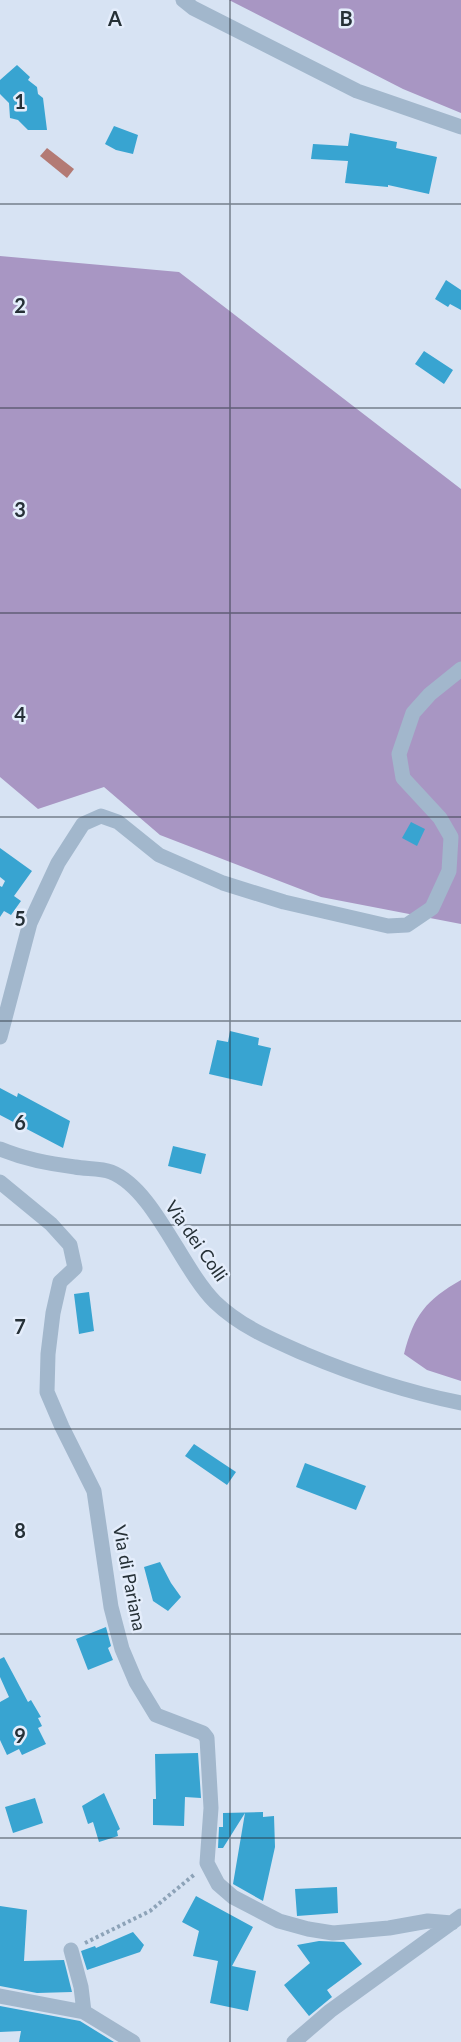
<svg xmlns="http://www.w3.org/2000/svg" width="461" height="2042" font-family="Lato,sans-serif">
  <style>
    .green { fill: #a896c3 }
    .water { fill: #b37a74 }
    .building { fill: #38a4d1 }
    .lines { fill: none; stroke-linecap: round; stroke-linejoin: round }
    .path { stroke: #8da3b8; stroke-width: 4; stroke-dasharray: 3 3; stroke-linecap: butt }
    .minor { stroke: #a2b7cc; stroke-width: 15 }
    .tertiary { stroke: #a2b7cc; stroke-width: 15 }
    .grid { fill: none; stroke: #253036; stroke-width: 1.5; stroke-opacity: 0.55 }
    .labels { text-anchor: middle; stroke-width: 5; stroke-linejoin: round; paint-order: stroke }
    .street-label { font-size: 18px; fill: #253036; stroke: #e4edfb }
    .grid-label { font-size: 20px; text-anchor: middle; font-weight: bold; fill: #253036; stroke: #e4edfb; stroke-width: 5; stroke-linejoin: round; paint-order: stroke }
  </style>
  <rect width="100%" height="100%" fill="#d7e3f3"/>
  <path class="green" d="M229,0H461V113L403,89Z
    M0,256L179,272L461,489V924L321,897L160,835L104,787L38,809L0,777Z
    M461,1280V1381L427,1370L404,1354C414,1315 426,1300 461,1280Z"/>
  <path class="water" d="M47,148L74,169L67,178L40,156Z"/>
  <path class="building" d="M17,65L30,77L28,80L37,87L38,94L43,98L47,130H28L18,120L10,118L9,103L0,94V80Z
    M114,126L138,135L133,154L116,150L105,144Z
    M350,133L397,142L396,148L437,157L429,194L388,185V187L345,183L348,161L311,159L313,144L348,146Z
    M446,280L461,290V310L450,304L448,307L435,299Z
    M424,351L453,370L444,384L415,364Z
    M411,822L425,829L417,846L402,838Z
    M0,848L32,871L14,896L21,901L11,915L4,911L0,917V886L2,887L5,881L0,877Z
    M230,1031L259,1038L258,1045L271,1048L262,1086L209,1074L217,1040L228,1042Z
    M0,1088L17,1097L18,1093L70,1121L63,1148L0,1115Z
    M173,1146L206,1154L201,1174L168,1166Z
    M89,1292L94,1331L79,1334L74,1294Z
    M194,1444L236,1472L227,1485L185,1456Z
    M305,1463L366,1486L356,1510L296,1487Z
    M160,1562L171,1583L181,1597L168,1611L153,1601L144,1567Z
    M106,1627L111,1646L108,1648L113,1660L88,1670L76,1639Z
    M4,1657L28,1702L31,1700L41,1717L38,1718L42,1726L38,1728L46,1744L22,1755L19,1749L7,1755L0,1740V1702L9,1697L0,1677V1659Z
    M198,1753L201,1798L185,1797L184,1826L153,1825V1799H156L155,1754Z
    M104,1793L120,1829L117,1831L118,1836L99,1842L93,1822L88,1824L82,1806Z
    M35,1798L43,1823L13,1833L5,1807Z
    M263,1812V1817L274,1816L275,1847L263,1901L233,1884L245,1813L223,1848H218L219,1827H223V1813Z
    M337,1887L338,1913L297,1916L295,1889Z
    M196,1896L253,1927L232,1966L256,1971L248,2011L210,2003L218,1961L193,1956L199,1931L182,1922Z
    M0,1906L27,1910L24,1961L64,1960L72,1992L37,1993L0,1986Z
    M133,1932L144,1945L140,1952L87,1970L81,1951L95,1946L96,1948Z
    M319,1941L344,1942L362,1964L327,1990L332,1997L309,2016L284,1985L310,1963L297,1945Z
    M0,2006L80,2021L114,2042H19L21,2031L0,2032Z"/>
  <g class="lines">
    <path class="path" d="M85,1943L150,1911L195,1874"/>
    <path class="minor" d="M183,0L193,8L357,91L461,127
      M0,1037L30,923L58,863L83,824L101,816L118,822L159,855L223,883L284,902L388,926L407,925L432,908L449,871L451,837L440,818L403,778L399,754L413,713L430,694L461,669
      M0,1182L51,1224L70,1245L75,1268L60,1282L53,1313L48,1354L47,1392L62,1427L94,1491L111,1607L122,1649L136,1682L156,1715L203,1733L207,1738L211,1808L207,1863L218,1884L233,1897L279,1921L308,1929L333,1933L389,1928L428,1921L452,1923
      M71,1950L81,1987L84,2012L133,2042
      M0,1996L84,2012
      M294,2042L330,2011L461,1916"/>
    <path class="tertiary" d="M0,1149C24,1159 49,1164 75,1167C86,1169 101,1168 111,1172C154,1189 181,1268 215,1302C241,1327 273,1340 305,1354C355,1375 407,1392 461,1403"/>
  </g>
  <path class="grid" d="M230,0V2042M0,204H461M0,408H461M0,613H461M0,817H461M0,1021H461M0,1225H461M0,1429H461M0,1634H461M0,1838H461"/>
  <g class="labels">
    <g class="street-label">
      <text transform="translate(196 1241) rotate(55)" y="6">Via dei Colli</text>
      <text transform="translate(129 1578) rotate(79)" y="6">Via di Pariana</text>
    </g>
  </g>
  <g class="grid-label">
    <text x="115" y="26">A</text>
    <text x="346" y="26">B</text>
    <text x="20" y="109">1</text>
    <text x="20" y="313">2</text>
    <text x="20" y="517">3</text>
    <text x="20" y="722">4</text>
    <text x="20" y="926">5</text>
    <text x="20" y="1130">6</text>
    <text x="20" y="1334">7</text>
    <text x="20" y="1538">8</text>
    <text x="20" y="1743">9</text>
  </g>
</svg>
